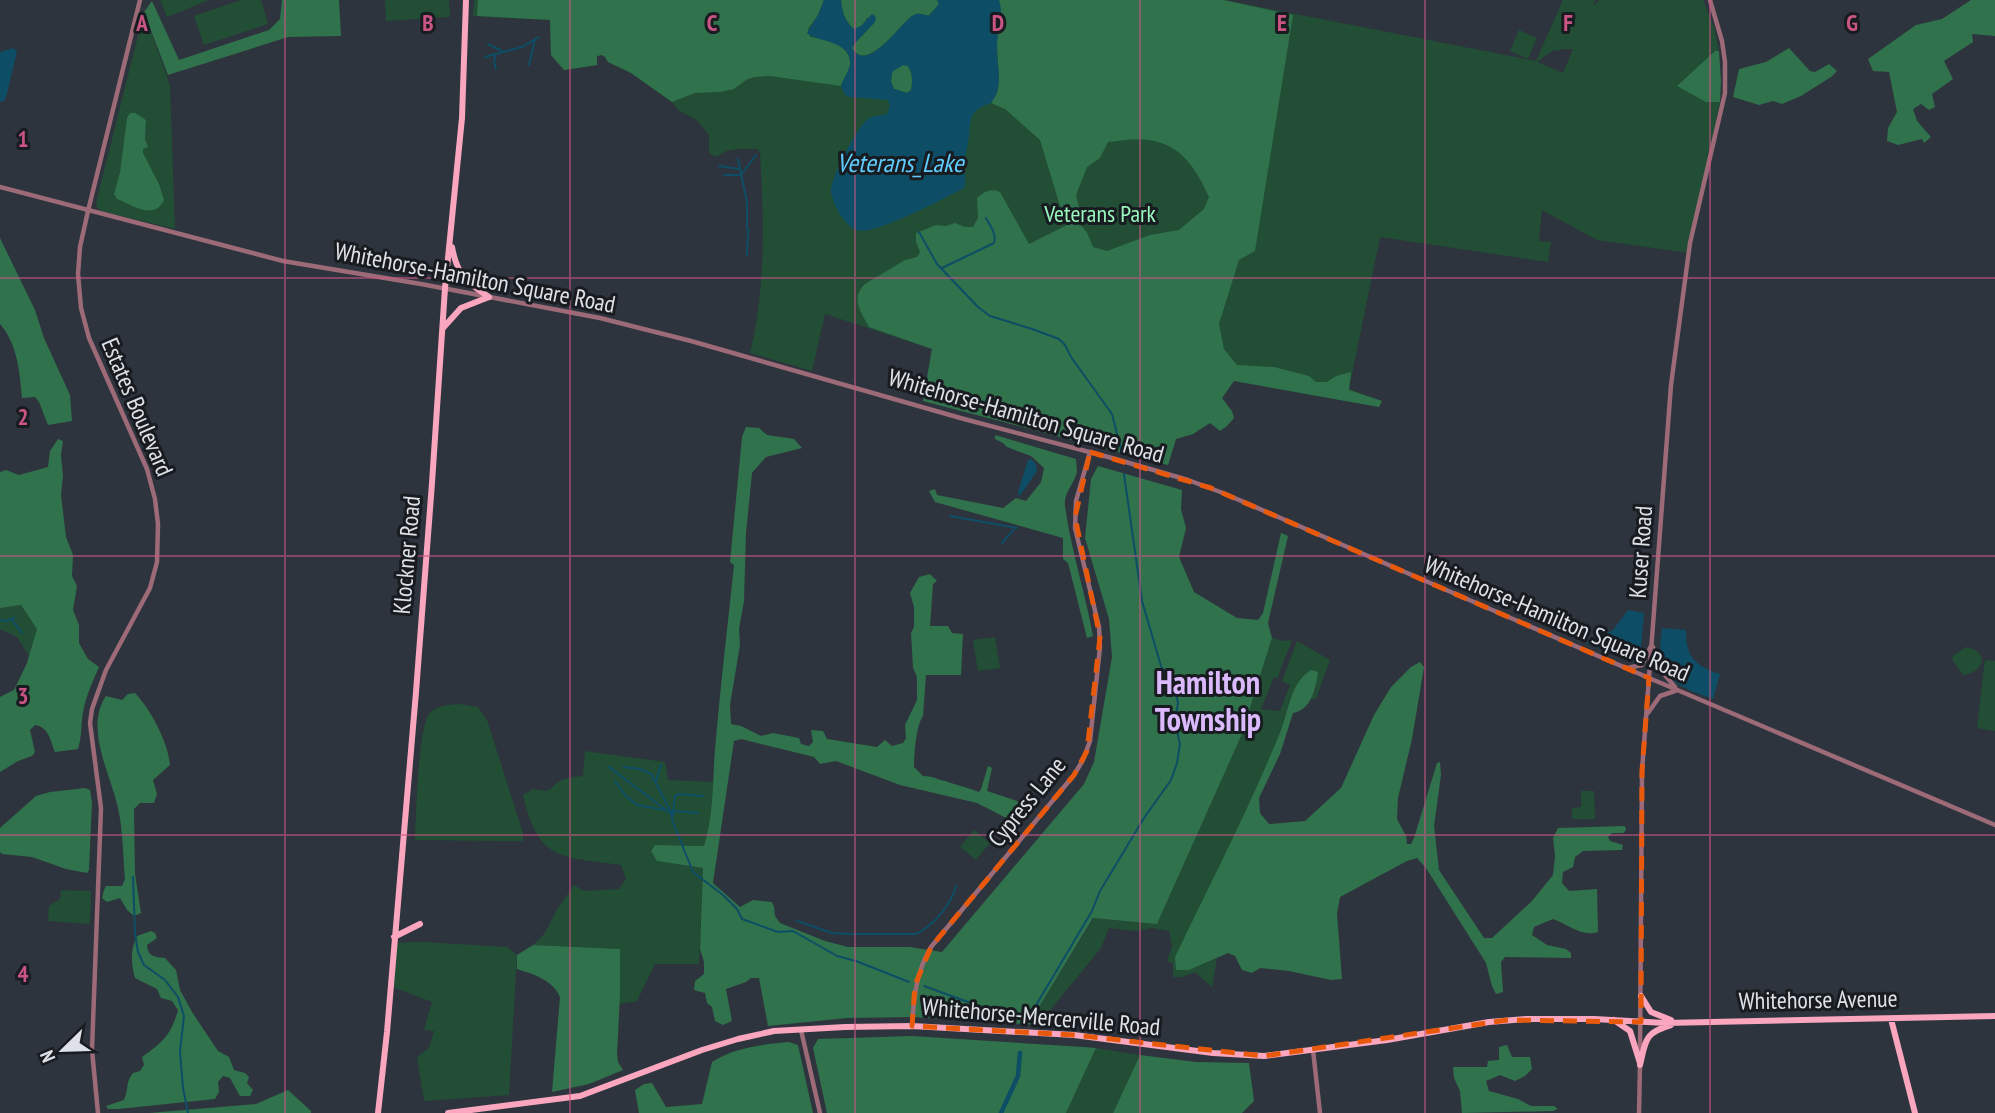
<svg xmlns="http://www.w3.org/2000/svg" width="1995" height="1113" font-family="'PT Sans Narrow',sans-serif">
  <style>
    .green { fill: #214e34; fill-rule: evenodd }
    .forest { fill: #30724c }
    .water { fill: #0d4e66; fill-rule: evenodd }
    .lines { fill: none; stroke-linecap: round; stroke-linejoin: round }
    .stream { stroke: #0d4e66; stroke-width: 2 }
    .canal { stroke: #0d4e66; stroke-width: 4.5 }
    .minor { stroke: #9d6a78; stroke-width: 4.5 }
    .major { stroke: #f9a6be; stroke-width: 6 }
    .marked { fill: none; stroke: #e8590c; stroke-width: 5; stroke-dasharray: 14 9; stroke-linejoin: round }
    .grid { fill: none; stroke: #ca5585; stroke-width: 2; stroke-opacity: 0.55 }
    .labels { text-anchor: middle; stroke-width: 6; stroke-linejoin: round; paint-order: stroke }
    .park-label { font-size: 24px; fill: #9af7bd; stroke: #181b20 }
    .street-label { font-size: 24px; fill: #dee2e8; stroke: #181b20 }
    .water-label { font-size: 26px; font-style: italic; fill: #5ecdfd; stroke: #181b20 }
    .district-label { font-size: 32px; font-weight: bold; fill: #dbb9fd; stroke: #181b20 }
    .grid-label { font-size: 23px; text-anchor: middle; font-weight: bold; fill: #ca5585; stroke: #181b20; stroke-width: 6; stroke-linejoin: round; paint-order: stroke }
  </style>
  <rect width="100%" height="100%" fill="#2d343d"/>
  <path class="green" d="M160,0H209L167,17Z
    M241,0H261L268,24L204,45L194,16Z
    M385,0H449L450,17L386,21Z
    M474,0H1224L1536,61L1563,0H1595L1593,6L1599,0H1703L1714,27L1719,51H1714L1705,102H1720L1689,253L1597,240L1542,210L1539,241L1551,242L1548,262L1380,237L1349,389L1382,401L1379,407L1234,381L1193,434L1176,439L1168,465L923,401L932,349L825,314L812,371L750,353C766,288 764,219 760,153L758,149H738L726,151L717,156H713L709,152V135L697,120L679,111L672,102L631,73L608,62L605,57L602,55L597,56V65L564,70L551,55L550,20L473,16ZM1566,49H1573L1563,73L1537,62L1552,51Z
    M144,12L170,85L175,229L101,211L97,207L96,203ZM130,113L146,120L145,139L147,143L143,149V153L148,211L117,199L114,194L120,172L127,118Z
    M1519,30L1537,38L1528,59L1510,51Z
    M21,605L38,629L29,656L17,637L0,629V608Z
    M995,637L1000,668L978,671L973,640Z
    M1272,638L1284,641L1292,640L1277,679L1274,677L1261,709L1280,711L1290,685L1282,681L1297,641L1330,660L1316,699H1311L1317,686L1289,703L1288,713L1189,970L1217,958L1212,987L1195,972L1182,977H1173V964L1167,961L1172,946L1169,931L1152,928L1137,931L1109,928L1101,948L1038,1025L1033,1017L1094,918L1157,924L1247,723L1249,711Z
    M1966,647C1991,652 1984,672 1963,675L1952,659L1953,656Z
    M1985,660L1995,661V731L1977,728Z
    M459,704L478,707L487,720L523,833V841L415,840C416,816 418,730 429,714C436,705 449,705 459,704Z
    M585,751L665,762L668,780L715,782L709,828L704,846L656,845L658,861L703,868L699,964H655L637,1001L619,1004V949L533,945L545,933L556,911L574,885L584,891L619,889L626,879L621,865C561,856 539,863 523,795L533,789C557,795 548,784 565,779C570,777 577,777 583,776Z
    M1581,791H1594L1595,819H1572V808L1581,807Z
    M974,830L990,843L976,860L960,847Z
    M61,890L91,891L90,924L48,921L49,906L60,899Z
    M423,942L507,947L517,955L509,1095L424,1101L417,1057L429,1048L434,1031L424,1030L432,1002L390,986L393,943Z
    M1096,1048L1140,1055L1113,1113H1066Z"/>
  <path class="forest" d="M282,0H339L341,36L288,37L168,75L144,12L152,1L179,60L269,30L280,19Z
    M478,0H824L818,15L808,29L810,37C824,38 852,45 850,65C849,71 843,80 841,86L770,76L754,77L746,80L734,89L720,92L695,93L672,102L631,73L608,62L605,57L602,55L597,56V65L564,70L551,55L550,20L477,16Z
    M841,0H937L939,4L928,16C923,14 918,12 912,16C900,24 867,74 852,48L856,42L874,23L868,17L861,27L854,29C845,21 842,12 841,0Z
    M999,0H1224L1293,15L1255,251L1239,260L1219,324L1224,349L1237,365L1274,367L1309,376L1316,382H1327L1336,376L1351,372L1349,390L1382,401L1379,407L1234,381L1222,398L1232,411L1234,418L1227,426L1220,431L1210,423L1193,434L1176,439L1168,465L923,401L932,349L869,327C861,312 850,298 865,284L905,260L917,257L920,252L916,242V233L936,225L946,226L955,223L965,227H973L978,218L977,198C985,191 991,188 1000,192L1029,244L1071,223C1086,224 1088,235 1093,247L1107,251L1150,235L1179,230L1204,209L1209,197C1196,169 1181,143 1147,140C1135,138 1121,141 1108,142L1100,158L1087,167L1076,195L1079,207L1063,216L1040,140L1005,109L991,103L997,93L999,82L997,45Z
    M1971,0H1995V36L1972,34L1973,42L1944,61L1953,79L1932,94L1935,107L1929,110L1921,104L1913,109L1917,121L1931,137L1924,143L1922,139L1898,145L1887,141L1888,128L1897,112L1889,72L1873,71L1868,59L1916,25L1942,19Z
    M1789,48L1810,71L1815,72L1829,64L1837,71L1831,77L1801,96L1782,104L1773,101L1759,105L1733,97L1739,69L1766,62Z
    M1715,51H1719L1721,81L1720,102H1706L1677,86Z
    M903,65L908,66C912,73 913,82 911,90L907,93L894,89L891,82L892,72L896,67Z
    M130,113H135L146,120L145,139L148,147L143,149V153L159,184L164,200C154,221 132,205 117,199L114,194L120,172L127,118Z
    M0,238L35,310L44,338L70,395L72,421L48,425L39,402L35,397L22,398C20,372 17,343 0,324Z
    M746,427L759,428L767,435L794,439L802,448L766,457L752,473L746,533L744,601L739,629L740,645L730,705L731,724L741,726L761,736L773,733L799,738L801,744L809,746L813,742L811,730L823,731L827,739L877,747L885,740L892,746L903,743L906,738L905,725L917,700V677L913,668L911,633L914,627V607L910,593L919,577L930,574L937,581L933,584L930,626H948L952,633L963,634L961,675H926L923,716C916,725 914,755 914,767L923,776C933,776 936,779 945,781C957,785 966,787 979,792L981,789L988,766L992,768L987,791L1032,806L1034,810L1018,824L977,803L900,785L836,761L820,764L814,757L741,739L734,741L713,883L740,907L753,900L772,902L774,907L775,916L780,923L825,941L848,947H910L942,952L1084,784L1094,762L1112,657L1109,619L1085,538L1091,479L1098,466L1182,490L1181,509L1186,528L1179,557L1194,592L1237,618L1258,620L1263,613L1281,533L1288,536L1268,623L1272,638L1249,711L1247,723L1157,924L1093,918L1033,1017L1038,1025L913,1017L847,1018L768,1026L759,978H751L746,982L726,989L732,1021L723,1025L715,1021L712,1007L707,1003L705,993L694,990L695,981L704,974V962L700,949L703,868L657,861L651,851L655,845L704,846C715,810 712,775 716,738C721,680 728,623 734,565L730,562L742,437Z
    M995,435L1076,459C1076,460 1077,469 1077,470C1076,483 1063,492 1065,506C1071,550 1085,592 1093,636L1087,638L1068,563L1063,559V538L935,502L929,491L935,489L937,495L1003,508L1016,498L1026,501L1041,482L1044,468L1031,456L1007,447L1003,443L995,439Z
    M58,439L63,441L61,455L63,476L61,495L66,537L73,555L72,576L77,586L73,610L79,625V643L88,659L99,667C92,683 83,702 82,721C81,731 81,739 78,749L55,752C50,740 49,727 35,725L30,730L35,752L32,756L18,761L0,772V697L14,690L27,663L37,629L21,605L0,608V472L6,470L19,475L48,467L50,451Z
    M1420,662L1424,667L1412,739L1398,798L1397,819L1406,836L1407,844H1411L1414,838L1437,763L1440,762L1441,775L1434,826L1439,870L1484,938H1492L1532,901L1553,875L1555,856L1553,838L1558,828L1625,826L1626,830L1623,833H1612L1608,837L1610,841L1623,845L1622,850L1583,851L1575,857L1573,867L1563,872L1562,883L1569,891L1597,889L1598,932C1582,937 1569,925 1553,919L1534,927L1532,935L1547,945L1566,949L1571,953V958L1505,957L1501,962L1503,992L1496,994L1492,986L1486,963L1426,868L1417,858L1407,861L1340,897L1337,914L1342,979L1331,980L1289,971L1260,968L1252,973L1242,970L1235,956L1228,953L1189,970H1176L1175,957C1211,882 1250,807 1281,730C1289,709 1291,682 1311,670L1318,672C1316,689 1311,710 1293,713L1280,754L1259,798L1260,813L1269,824L1305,821L1341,788L1374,715L1391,687L1411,667Z
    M135,693C151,710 168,742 170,765L153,780L157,794L154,803H140L134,809L135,874L141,913L134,916L127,910L120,898L107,902L102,898L104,890L106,886H122L125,879C123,857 123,830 118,808C111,775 84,728 106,696L122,700L128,694Z
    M85,788L90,790L92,802L89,870L87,873L66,869L32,857L2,854L0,852V828L36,796L50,792Z
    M151,931L155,933L157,938L147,945C148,957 155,957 165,958L176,970L180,990L192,1012L218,1051L229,1057L234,1070L245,1073L249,1077L247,1083L253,1090L250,1096H240L230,1078L223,1076L218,1082L219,1092L215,1099L118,1109H108L106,1106L124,1100C129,1089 125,1083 133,1073L140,1071L144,1065L142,1057C163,1042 171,1035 178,1010L172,1001L161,998L157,989L135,978C131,963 130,950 137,936Z
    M533,945L620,949V995L617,1054L618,1062L623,1070L589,1084L552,1092L560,997C553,980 533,974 517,969V955Z
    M912,1036L1083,1047L1096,1048L1066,1113H827L813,1048L818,1039Z
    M789,1042L798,1045L813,1113H639L635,1090L644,1084L652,1083L666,1107L702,1104L712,1062C733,1048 764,1044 789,1042Z
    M1507,1045L1512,1057H1530L1532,1069L1525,1076L1515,1081L1500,1075L1486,1081L1489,1091L1518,1099L1531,1106H1554L1558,1109L1553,1111L1462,1113L1460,1091L1454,1078L1453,1067H1487L1488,1061L1499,1060V1047Z
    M1140,1055L1196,1062L1249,1063L1254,1101L1242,1113H1113Z
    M288,1090L311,1111V1113H149L256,1104Z"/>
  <path class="water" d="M824,0H841C842,11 844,21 854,29L861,26L872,14L875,16L876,20L874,23L856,42L852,48C867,75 900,24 912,16C918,12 923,14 929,16L939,4L937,0H999C1004,15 998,29 997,44C996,59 1001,74 998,88C997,94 994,98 991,103C965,112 972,122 968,143C967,151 964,158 964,166C964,174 967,179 964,188C947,197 872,237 856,230C845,226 831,202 831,190C831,178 857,127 867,120C873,114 879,117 887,114L890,106L888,100L850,97L845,95L841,86C843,80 849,71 850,65C853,40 815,42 807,33L818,15ZM903,65L908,66C913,73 913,82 911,90L907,93L894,89L891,82L892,72Z
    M14,48L17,52L6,97L4,101L0,102V52Z
    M1031,459L1036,464L1037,471L1019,497L1018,492L1028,460Z
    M1628,610L1644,613L1640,658L1635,663L1586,643L1613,630Z
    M1662,628L1686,630C1686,657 1695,666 1720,674L1713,699C1695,692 1664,684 1661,661C1659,651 1661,639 1662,628Z"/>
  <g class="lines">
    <path class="stream" d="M488,44L502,51
      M495,56L494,62L496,69
      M485,57L522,47L539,37
      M529,65L535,39
      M738,159L747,202V228L749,231
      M719,166L739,169
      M724,175H741L756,155
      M919,232L937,264L978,307L990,316L1032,329L1059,339L1065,345L1071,357L1112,414L1121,450
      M747,255L748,231
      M942,268L994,243C997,235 990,225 986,218
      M950,516L1017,528
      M1002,543L1015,528
      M0,620L7,621L14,618
      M12,620L22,633
      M609,767L670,813L672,816
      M624,767L640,769L651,774L672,814L676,811L698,813
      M615,781L626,796L637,805L665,810
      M656,781L661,765
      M703,796L679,794L675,796L672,820L693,872L723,895L737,909L742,919L778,932L793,931L837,956L856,961L909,982
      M133,877L135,934L138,952L144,965L165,980L178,997L184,1016L180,1051L183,1088L188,1113
      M797,921L832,933L850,934H916C933,926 951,905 956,886
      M924,986L1004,1015L1029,1017L1092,911L1100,891L1144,818L1171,780L1177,763L1180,744L1175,722L1178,703L1174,686L1161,666L1142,601L1124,474"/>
    <path class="canal" d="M1001,1113L1018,1076L1020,1053"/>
    <path class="minor" d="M0,187L283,261L421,284L600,318L691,341L964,419L1112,458L1188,480L1223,493L1649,678L1995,825
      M1653,647L1659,668L1675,687
      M1627,668L1642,665L1651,646
      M1648,713L1660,696L1675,691
      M912,1026C914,997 916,972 931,947L1074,775L1083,760L1090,741L1100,647L1099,627L1075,528L1076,501L1090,452
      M801,1030L820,1113
      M1313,1050L1320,1113
      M1640,1053L1642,771L1671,385L1690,243L1725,93V62L1722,41L1710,0
      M98,1113L92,1050L101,808L90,723L92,709L106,670L150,588L157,562L158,524L155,499L147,469L89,338L81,308L78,274L80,247L88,211L140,0
      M1639,1113L1640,1065"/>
    <path class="major" d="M452,247C457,275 466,282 489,297
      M443,328L461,308L489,297
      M394,937L420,924
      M1641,996L1651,1012L1671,1020
      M1891,1019L1915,1113
      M1614,1020L1630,1031L1640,1063
      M1640,1065C1646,1040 1644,1033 1671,1025
      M378,1113L387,1032L416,692L432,483L445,288L462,118L466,0
      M448,1113L580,1096L702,1050L738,1039L774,1031L845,1027L912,1026L1074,1035L1213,1053L1264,1056L1387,1040L1489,1022L1526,1019H1594L1665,1023L1995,1016"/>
  </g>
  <path class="marked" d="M1090,452L1211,488L1649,678L1642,771L1641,1022L1507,1020L1264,1056L1074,1035L912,1026L915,985L931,947L1074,775L1087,751L1100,637L1075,517Z"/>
  <path class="grid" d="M285,0V1113M570,0V1113M855,0V1113M1140,0V1113M1425,0V1113M1710,0V1113M0,278H1995M0,556H1995M0,835H1995"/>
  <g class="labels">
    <g class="park-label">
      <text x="1100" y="222">Veterans Park</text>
    </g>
    <g class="street-label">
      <text transform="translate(475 278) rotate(11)" y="8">Whitehorse-Hamilton Square Road</text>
      <text transform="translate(137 407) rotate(67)" y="8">Estates Boulevard</text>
      <text transform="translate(1026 416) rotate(16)" y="8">Whitehorse-Hamilton Square Road</text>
      <text transform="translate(1641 552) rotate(-86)" y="8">Kuser Road</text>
      <text transform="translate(407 555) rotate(-85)" y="8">Klockner Road</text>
      <text transform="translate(1557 619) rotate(23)" y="8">Whitehorse-Hamilton Square Road</text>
      <text transform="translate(1027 802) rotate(-51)" y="8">Cypress Lane</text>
      <text transform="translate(1818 1000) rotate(-1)" y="8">Whitehorse Avenue</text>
      <text transform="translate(1041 1017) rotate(5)" y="8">Whitehorse-Mercerville Road</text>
    </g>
    <g class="water-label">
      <text x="900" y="172">Veterans_Lake</text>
    </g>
    <g class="district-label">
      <text x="1208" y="694">Hamilton<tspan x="1208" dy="37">Township</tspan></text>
    </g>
  </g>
  <g class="grid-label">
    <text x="142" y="31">A</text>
    <text x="428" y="31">B</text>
    <text x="712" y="31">C</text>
    <text x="998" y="31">D</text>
    <text x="1282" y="31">E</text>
    <text x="1568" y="31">F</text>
    <text x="1852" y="31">G</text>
    <text x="23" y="147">1</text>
    <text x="23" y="425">2</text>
    <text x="23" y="704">3</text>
    <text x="23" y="982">4</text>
  </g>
  <g transform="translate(63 1050) rotate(247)" stroke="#181b20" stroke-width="5" paint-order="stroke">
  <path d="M0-5L12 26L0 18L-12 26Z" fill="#dee2e8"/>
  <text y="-10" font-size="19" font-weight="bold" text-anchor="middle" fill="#dee2e8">N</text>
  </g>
</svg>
